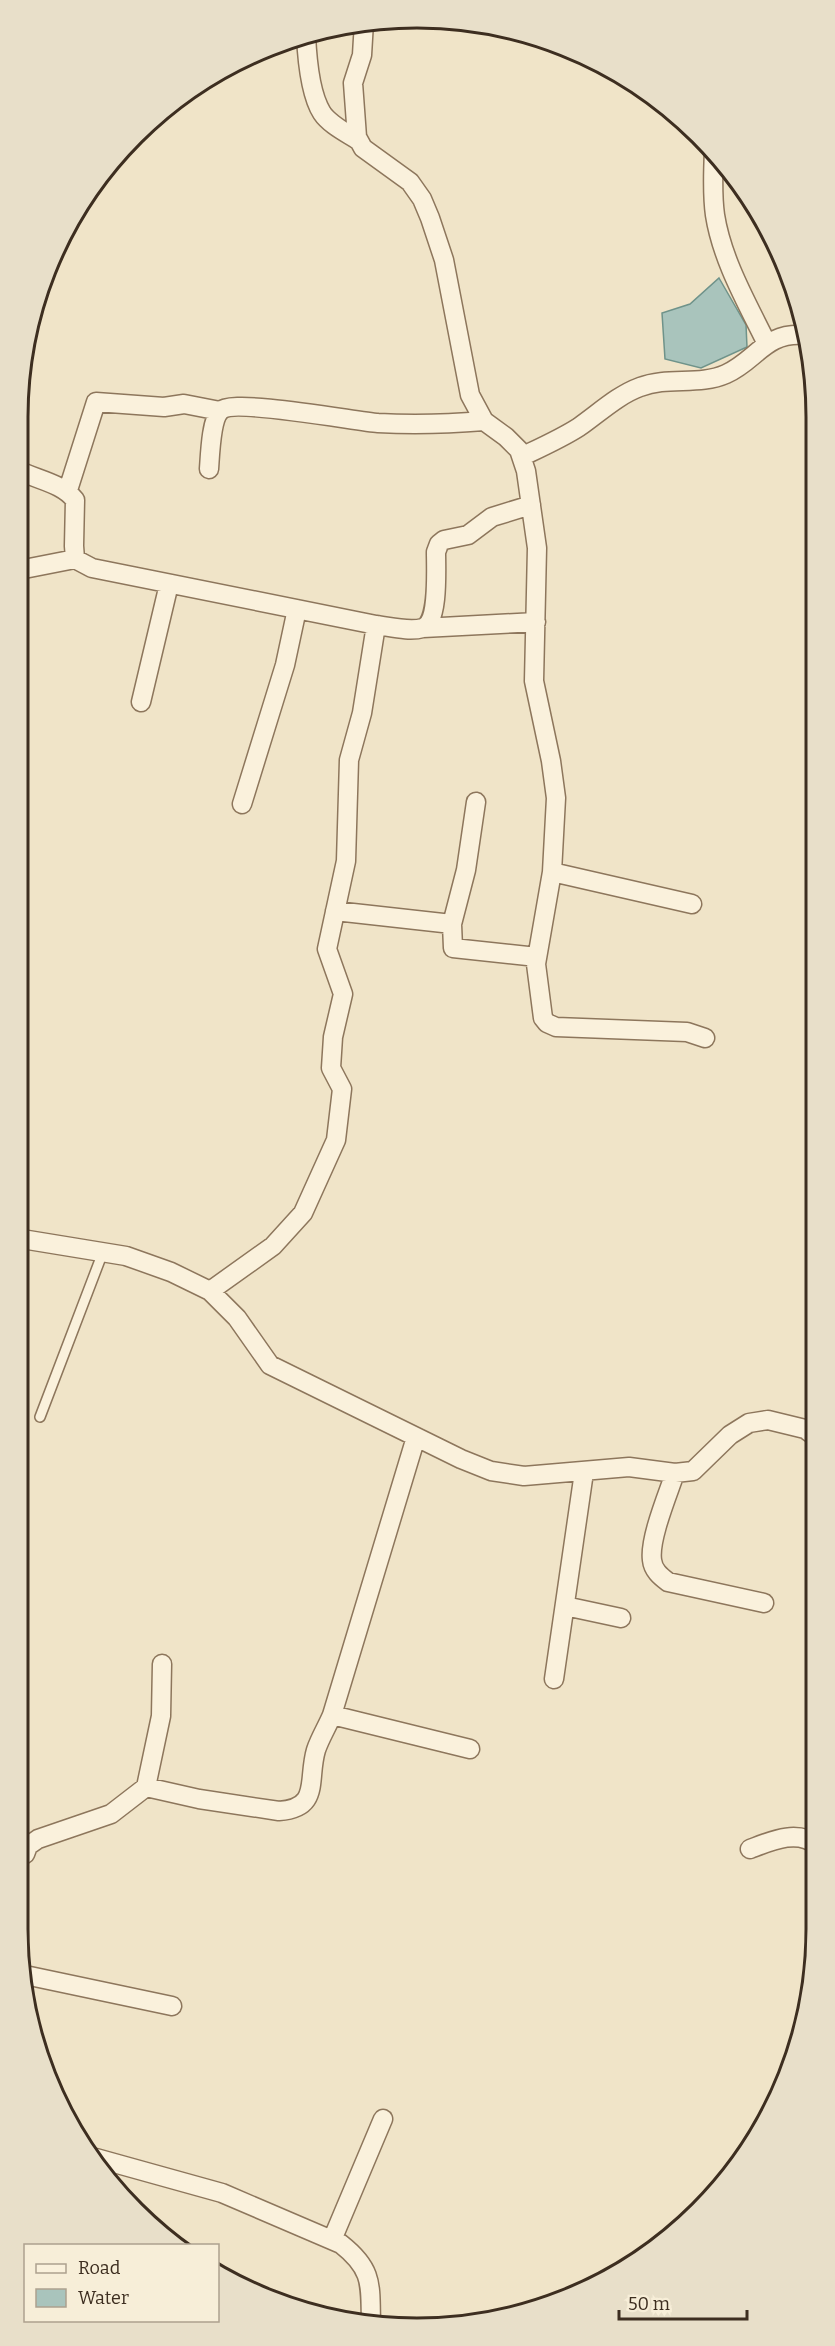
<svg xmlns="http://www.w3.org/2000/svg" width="835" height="2346" font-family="Bitter,serif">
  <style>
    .water { fill: #a9c4bc; stroke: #6f938a; stroke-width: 1.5 }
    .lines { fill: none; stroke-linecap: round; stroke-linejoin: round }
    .service-casing { stroke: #8d765c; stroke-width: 12 }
    .minor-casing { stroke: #8d765c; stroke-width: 21 }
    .service { stroke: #faf1dc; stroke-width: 9 }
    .minor { stroke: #faf1dc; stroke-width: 18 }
    .rim { fill: none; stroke: #3d2e20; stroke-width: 3 }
  </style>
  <rect width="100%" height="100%" fill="#f0e4c8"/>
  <path class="water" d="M719,278L746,325L747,347L701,368L665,359L662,313L690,304Z"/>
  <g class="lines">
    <defs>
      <path id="service" d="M40,1417L103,1252"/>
      <path id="minor" d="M364,22L362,55L353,83L357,137L363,148L410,182L422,199L430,218L444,260L470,395L484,421L506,437L519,450L526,471L537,548L534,681L551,761L556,798L552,872L536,964L543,1018L547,1023L556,1027L687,1032L705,1038
        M306,35C307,57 310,94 322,113C330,125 347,133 359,141
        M714,151C713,172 712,194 715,215C722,260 747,303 767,344
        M523,456C542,447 562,438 579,427C599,413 618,395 640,387C668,376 699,386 726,374C757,360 765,332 804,335
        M209,469C210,456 211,420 220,411C233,398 354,421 378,423C414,425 448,424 484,421
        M18,470C37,480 62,483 75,500L74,546L75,559L92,568L376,625C391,627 409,632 423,628C439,622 436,568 436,552L439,544L444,540L468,535L492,517L531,505
        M68,490L96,402L164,407L184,404L220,411
        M19,570L75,559
        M423,628L536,622
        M141,702L169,584
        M242,804L285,665L297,609
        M552,872L692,904
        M335,911L452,924L466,870L476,802
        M452,924L453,948L537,957
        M22,1239L126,1256L171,1272L210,1291L237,1318L270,1365L461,1459L491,1471L524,1476L629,1467L675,1473L693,1471L730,1435L749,1423L768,1420L805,1429L816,1437
        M210,1291L273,1246L303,1213L336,1140L342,1089L331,1068L333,1037L343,994L327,949L346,861L349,760L362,713L376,625
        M675,1473C668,1494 649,1539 652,1560C653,1570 660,1576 668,1582L764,1603
        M565,1606L621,1618
        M554,1679L584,1472
        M332,1715L470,1749
        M146,1787L161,1716L162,1664
        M750,1849C771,1841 797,1829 817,1845
        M25,1854L28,1846L38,1839L111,1814L146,1787L199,1799L279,1811C321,1808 307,1780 316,1750C320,1738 327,1727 332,1715L416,1437
        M25,1975L172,2006
        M96,2158L222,2193L341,2244C374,2270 370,2285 371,2325
        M332,2240L383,2119"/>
    </defs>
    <use href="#service" class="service-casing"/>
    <use href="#minor" class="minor-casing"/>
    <use href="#service" class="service"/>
    <use href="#minor" class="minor"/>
  </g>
  <path d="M0 0H835V2346H0ZM417 28H417A389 389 0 0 1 806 417V1929A389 389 0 0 1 417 2318H417A389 389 0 0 1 28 1929V417A389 389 0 0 1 417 28Z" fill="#e8dfc9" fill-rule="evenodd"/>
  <path class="rim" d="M417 28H417A389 389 0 0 1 806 417V1929A389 389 0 0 1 417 2318H417A389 389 0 0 1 28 1929V417A389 389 0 0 1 417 28Z"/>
  <rect x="24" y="2244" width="195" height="78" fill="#f7eed8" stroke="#ada18e" stroke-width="1.5"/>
  <rect x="36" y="2264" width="30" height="9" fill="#faf1dc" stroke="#ada18e" stroke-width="1.5"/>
  <text x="78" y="2274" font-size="18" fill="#3d2e20">Road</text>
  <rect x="36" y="2289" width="30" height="18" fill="#a9c4bc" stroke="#ada18e" stroke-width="1.5"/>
  <text x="78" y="2304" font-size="18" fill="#3d2e20">Water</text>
  <path d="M619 2310v9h128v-9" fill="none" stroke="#3d2e20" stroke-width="3"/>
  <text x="628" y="2310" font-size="18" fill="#3d2e20" stroke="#f7eed8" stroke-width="4.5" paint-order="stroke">50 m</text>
</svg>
